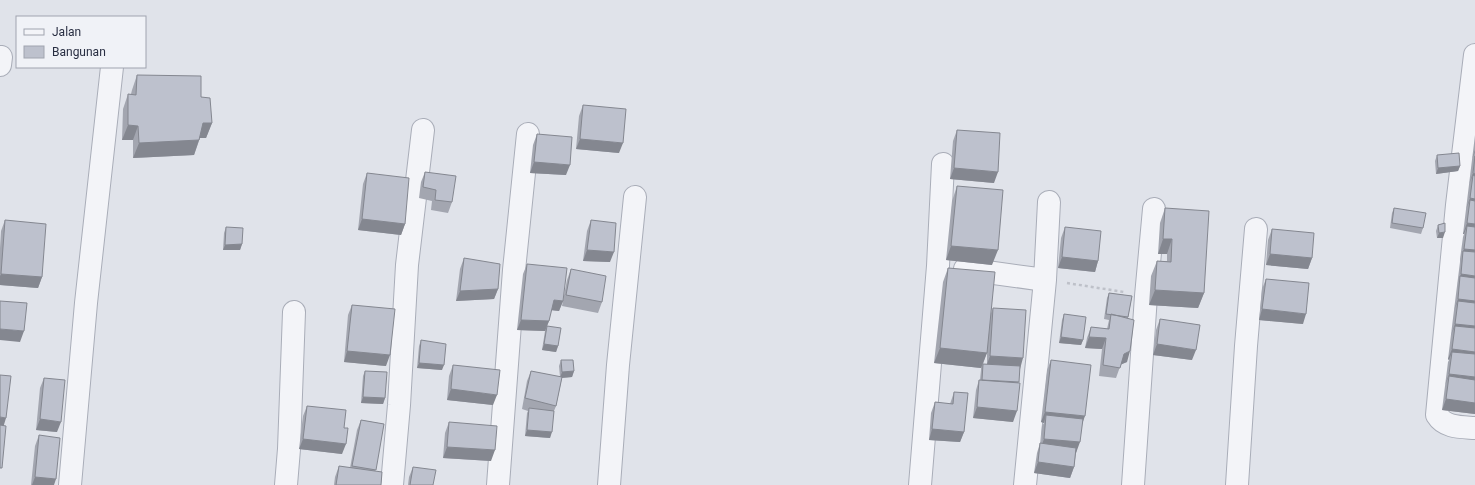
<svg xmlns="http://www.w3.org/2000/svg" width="1475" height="485" font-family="Roboto,sans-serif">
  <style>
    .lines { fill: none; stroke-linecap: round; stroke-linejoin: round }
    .street-casing { stroke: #a9adb8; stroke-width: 24 }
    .path { stroke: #bec1c9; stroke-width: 2.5; stroke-dasharray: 3 3; stroke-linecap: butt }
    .street { stroke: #f3f4f8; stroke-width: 22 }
    .wall { fill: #a3a6b0; fill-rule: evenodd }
    .shaded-wall { fill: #848790 }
    .building { fill: #bdc1cd; stroke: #848790 }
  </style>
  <rect width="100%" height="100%" fill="#e0e3ea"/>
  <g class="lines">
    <defs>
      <path id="street" d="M1475,55L1457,205L1437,415C1445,428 1461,427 1475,428
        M0,65L1,57
        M965,269L1045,280
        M70,485L86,303L112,67
        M286,485L289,449L294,312
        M392,485L399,405L407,265L423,130
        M498,485L514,270L528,134
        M609,485L618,365L635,197
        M920,485L938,266L943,164
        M1025,485L1045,280L1049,202
        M1133,485L1146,296L1154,209
        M1237,485L1246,346L1256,229"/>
    </defs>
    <use href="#street" class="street-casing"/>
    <path class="path" d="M1067,283L1124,292"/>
    <use href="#street" class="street"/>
  </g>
  <path class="wall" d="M137,75L201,97L212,123L206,138H200L194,155L133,158V140H122L123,109L128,94H131L132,90Z
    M583,105L619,153L576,149L579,116Z
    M957,130L994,183L950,179L953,141Z
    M537,134L566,175L530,173L533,145Z
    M1475,135V414L1442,410L1448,362L1449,360L1448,359L1454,310L1460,262V259L1463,237L1464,234H1463Z
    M1437,155L1460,166L1458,171L1436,174L1435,161Z
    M425,172L452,202L448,213L431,210L432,201L419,198L421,182Z
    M367,173L405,224L401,235L358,230L363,184Z
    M957,186L992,265L946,260L952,201Z
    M1165,208L1204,293L1198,308L1149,305L1151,276L1157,261H1167V254H1158L1160,223Z
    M1394,208L1423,228L1421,234L1390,228L1392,213Z
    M5,220L42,277L38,288L0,285V248L1,231Z
    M591,220L610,262L583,261L587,231Z
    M1438,225L1443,238H1437L1436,231Z
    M226,227L242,244L240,250H223L224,233Z
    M1065,227L1098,261L1095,272L1058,268L1061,238Z
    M1272,229L1312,258L1308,269L1266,265L1268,240Z
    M464,258L498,289L494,299L456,301L460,269Z
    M527,264L563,301L559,311L551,310L549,321L545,331L517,330L523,274Z
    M948,268L991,313L993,308L1020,369L1018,383L1013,422L973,418L976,390L979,380H980L981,370V368L934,363L943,282ZM987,352V364H983Z
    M571,269L602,302L598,313L562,306L567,280Z
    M1266,279L1303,324L1259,320L1262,289Z
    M1109,293L1132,296L1128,318L1127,362L1121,364L1116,378L1099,376L1102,349L1085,348L1087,338L1091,327L1107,329L1109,320L1104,319L1107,298Z
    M352,305L386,366L344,362L348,315Z
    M1064,314L1083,340L1081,345L1059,343L1062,320Z
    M1160,319L1192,360L1153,355L1156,330Z
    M547,326L558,346L556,352L542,350L545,331Z
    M421,340L442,370L417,368L419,346Z
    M561,360L574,371L572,377L562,378L556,406L554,411L550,438L525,436L527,413L528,411L522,409L527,381L531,371L560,377L559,366Z
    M1051,360L1082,425L1076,453L1074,467L1070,478L1034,473L1037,453L1040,443H1041L1042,426L1044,423L1041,422L1047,370Z
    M453,365L493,405L447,400L449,376Z
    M365,371L385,398L383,404L361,403L363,376Z
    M44,378L57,432L36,430L40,388Z
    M954,392L964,432L960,442L929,440L931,413L935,402L950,404Z
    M307,406L344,428L342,454L299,449L303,416Z
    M361,420L384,424L375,471L381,485H334L335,477L339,466L350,468L357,430Z
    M449,422L491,461L443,458L445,433Z
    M39,435L54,485H31L35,446Z
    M413,467L433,485H408L409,477Z"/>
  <path class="shaded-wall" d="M203,123H212L206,138H197Z
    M128,125L138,126L133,140H122Z
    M580,139L623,143L619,153L576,149Z
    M199,140L194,155L133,158L139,143Z
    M1475,150V152L1472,159Z
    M534,162L570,165L566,175L530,173Z
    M1460,166L1458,171L1436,174L1438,168Z
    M954,168L998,172L994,183L950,179Z
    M1473,173L1475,174V185L1473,175L1469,184Z
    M1470,198L1475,199V210L1470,200L1466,209Z
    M362,219L405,224L401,235L358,230Z
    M1467,223L1475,224V235L1467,226L1464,234H1463Z
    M1445,232L1443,238H1437L1439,233Z
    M1163,239H1172L1167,254H1158Z
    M242,244L240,250H223L225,245Z
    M951,246L998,250L992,265L946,260Z
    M1464,249L1475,250V261L1463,251L1460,259Z
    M587,250L614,252L610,262L583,261Z
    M1270,254L1312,258L1308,269L1266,265Z
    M1062,257L1098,261L1095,272L1058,268Z
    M1,274L42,277L38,288L0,285V276Z
    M1461,274L1475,276V287L1460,276L1457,285Z
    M498,289L494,299L456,301L460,291Z
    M1155,290L1204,293L1198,308L1149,305Z
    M1458,299L1475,301V312L1458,301L1454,310Z
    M554,300L563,301L559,311L550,310Z
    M1262,309L1306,314L1303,324L1259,320Z
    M521,320L549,321L545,331L517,330Z
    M1455,324L1475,326V337L1455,326L1451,335Z
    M0,329L24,331L20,342L0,340Z
    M1061,337L1083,340L1081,345L1059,343Z
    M1089,337L1106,338L1102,349L1085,348Z
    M544,344L558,346L556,352L542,350Z
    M1157,344L1196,350L1192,360L1153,355Z
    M940,348L987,353L981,368L934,363Z
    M1452,349L1475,352V363L1452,352L1449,360L1448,359Z
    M347,351L390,355L386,366L344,362Z
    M1130,351L1127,362L1120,365L1124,354Z
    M990,356L1023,358L1020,369L986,367Z
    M419,363L444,365L442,370L417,368Z
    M574,371L572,377L560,378L562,372Z
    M1449,374L1475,377V389L1449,376L1445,385Z
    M451,389L497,395L493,405L447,400Z
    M363,397L385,398L383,404L361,403Z
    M1446,399L1475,403V414L1442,410Z
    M977,407L1017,411L1013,422L973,418Z
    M1045,412L1085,416L1081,427L1046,415L1044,423L1041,422Z
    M0,417L6,418L3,428H0Z
    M40,419L61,422L57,432L36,430Z
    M932,429L964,432L960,442L929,440Z
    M527,430L552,432L550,438L525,436Z
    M303,439L346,444L342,454L299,449Z
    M1044,439L1080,442L1076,453L1040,450Z
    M447,447L495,450L491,461L443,458Z
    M1038,462L1074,467L1070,478L1034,473Z
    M35,477L56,479L54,485H32Z"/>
  <path class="building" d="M137,75L201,76V97L210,98L212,123H203L199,140L139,143L138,126L128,125V94L136,95Z
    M583,105L626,109L623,143L580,139Z
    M957,130L1000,133L998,172L954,168Z
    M537,134L572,137L570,165L534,162Z
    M1459,153L1460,166L1438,168L1437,155Z
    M1475,156V174L1473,173Z
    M425,172L456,176L452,202L435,200L436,190L423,187Z
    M367,173L409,178L405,224L362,219Z
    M1473,175L1475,176V199L1470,198Z
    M957,186L1003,190L998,250L951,246Z
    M1470,200L1475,201V224L1467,223Z
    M1165,208L1209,211L1204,293L1155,290L1157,261L1171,262L1172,239H1163Z
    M1394,208L1426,213L1423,228L1392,223Z
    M5,220L46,224L42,277L1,274Z
    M591,220L616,223L614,252L587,250Z
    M1445,223V232L1439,233L1438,225Z
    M1467,226L1475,227V250L1464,249Z
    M226,227L243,228L242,244L225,245Z
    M1065,227L1101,231L1098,261L1062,257Z
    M1272,229L1314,233L1312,258L1270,254Z
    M1463,251L1475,252V276L1461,274Z
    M464,258L500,264L498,289L460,291Z
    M527,264L567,268L563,301L554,300L549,321L521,320Z
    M948,268L995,272L987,353L940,348Z
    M571,269L606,276L602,302L566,295Z
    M1460,276L1475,278V301L1458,299Z
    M1266,279L1309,283L1306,314L1262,309Z
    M1109,293L1132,296L1128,317L1106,314Z
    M0,301L27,303L24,331L0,329Z
    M1458,301L1475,303V326L1455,324Z
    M352,305L395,309L390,355L347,351Z
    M993,308L1026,310L1023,358L990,356Z
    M1064,314L1086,317L1083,340L1061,337Z
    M1111,314L1134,320L1130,351L1124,354L1120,368L1103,365L1106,338L1089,337L1091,327L1109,329Z
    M1160,319L1200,325L1196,350L1157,344Z
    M547,326L561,328L558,346L544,344Z
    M1455,326L1475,328V352L1452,349Z
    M421,340L446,344L444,365L419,363Z
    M1452,352L1475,354V377L1449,374Z
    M561,360H573L574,371L562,372Z
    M1051,360L1091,365L1085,416L1045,412Z
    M983,364L1020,366L1019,382L982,380Z
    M453,365L500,370L497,395L451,389Z
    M365,371L387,372L385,398L363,397Z
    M531,371L562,377L556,406L525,398Z
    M0,375L11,376L6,418L0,417Z
    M1449,376L1475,380V403L1446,399Z
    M44,378L65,380L61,422L40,419Z
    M979,380L1020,383L1017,411L977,407Z
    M954,392L968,393L964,432L932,429L935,402L953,404Z
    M307,406L346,410L344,428H348L346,444L303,439Z
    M529,408L554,411L552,432L527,430Z
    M1046,415L1083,419L1080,442L1044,439Z
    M361,420L384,424L376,470L352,466Z
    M449,422L497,426L495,450L447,447Z
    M0,425L6,426L2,468H0Z
    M39,435L60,438L56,479L35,477Z
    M1040,443L1076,448L1074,467L1038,462Z
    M339,466L382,472L381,485H336Z
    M413,467L436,470L433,485H410Z"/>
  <rect x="16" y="16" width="130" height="52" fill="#f0f2f7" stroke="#a0a4af"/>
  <rect x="24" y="29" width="20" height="6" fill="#f3f4f8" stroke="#a0a4af"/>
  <text x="52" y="36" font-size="12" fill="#282e42">Jalan</text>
  <rect x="24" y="46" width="20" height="12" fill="#bdc1cd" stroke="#a0a4af"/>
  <text x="52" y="56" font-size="12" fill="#282e42">Bangunan</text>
</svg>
